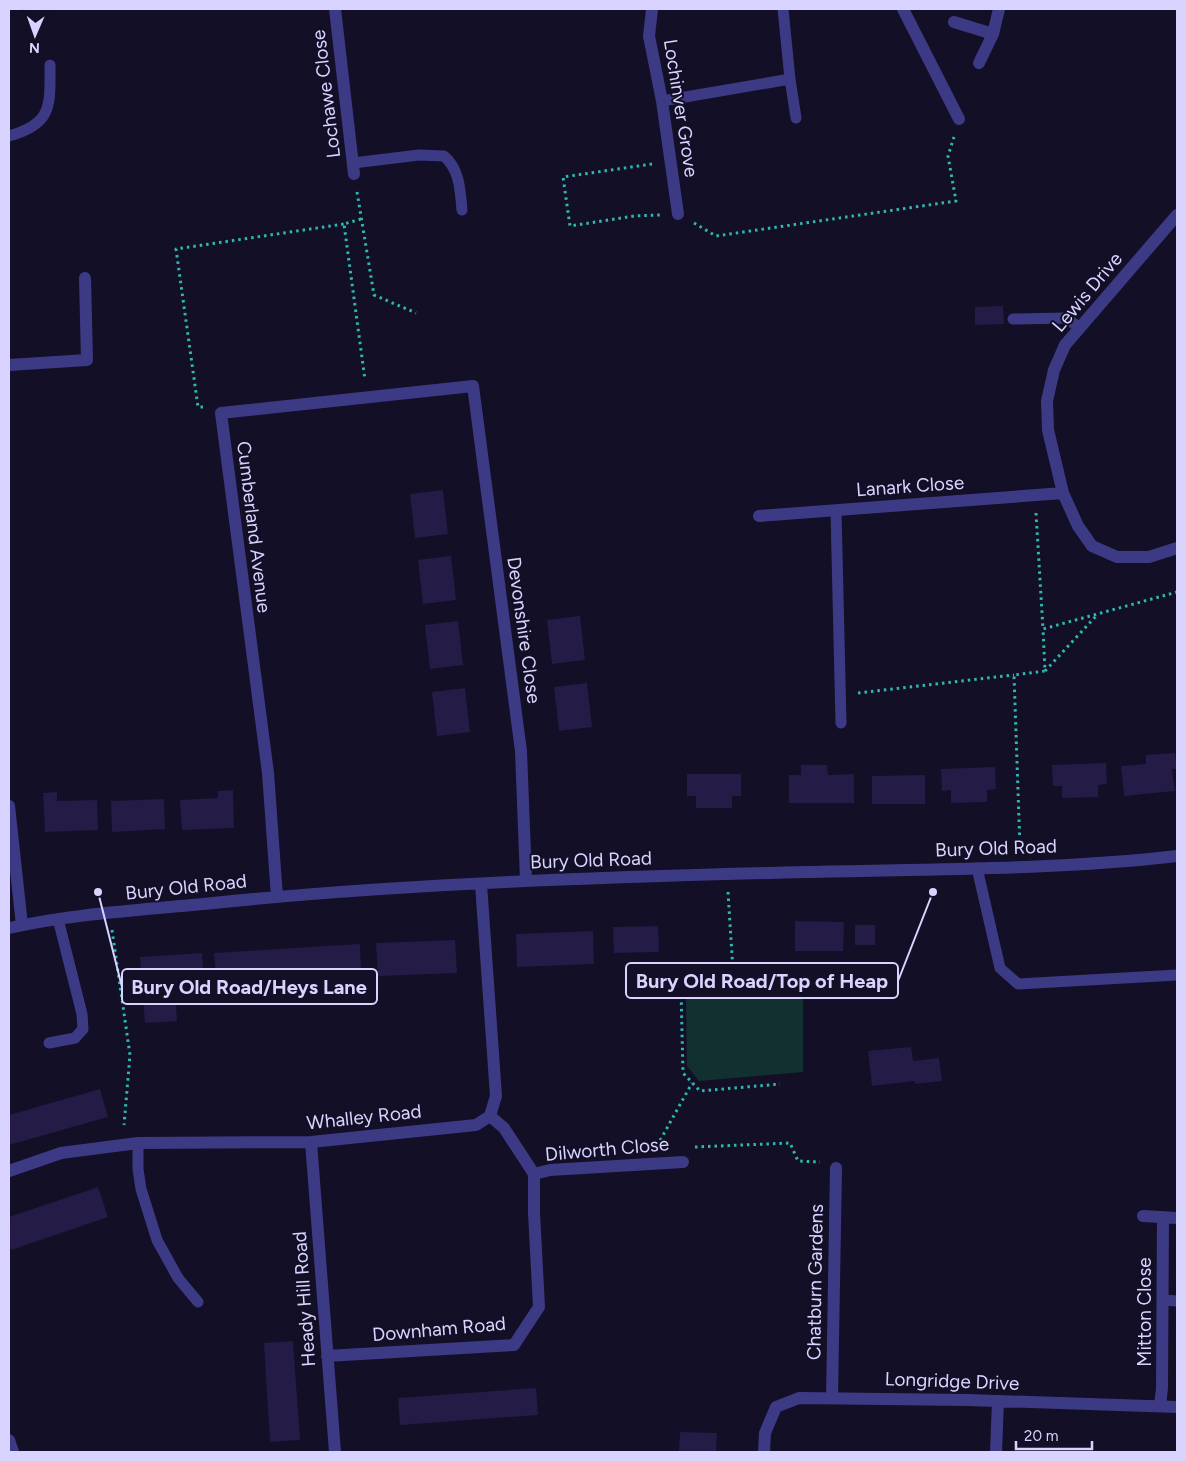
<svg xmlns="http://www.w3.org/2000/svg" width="1186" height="1461" font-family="Figtree,sans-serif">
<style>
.green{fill:#12302f}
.building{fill:#241b47}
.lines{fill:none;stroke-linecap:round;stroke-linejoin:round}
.path{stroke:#2fb8b0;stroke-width:3;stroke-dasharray:2.5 4;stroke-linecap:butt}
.lane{stroke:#3d3a85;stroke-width:11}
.street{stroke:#3d3a85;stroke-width:12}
.labels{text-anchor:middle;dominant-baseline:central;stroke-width:4;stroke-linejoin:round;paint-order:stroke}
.street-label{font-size:19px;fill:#d9d4ff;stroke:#130f26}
.leader{fill:none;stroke:#d9d4ff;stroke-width:2}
.callout-dot{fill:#d9d4ff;stroke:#130f26;stroke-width:2}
.callout{fill:#130f26;stroke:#d9d4ff;stroke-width:2}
.callout-label{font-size:20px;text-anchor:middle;font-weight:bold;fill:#d9d4ff}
</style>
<rect width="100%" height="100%" fill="#130f26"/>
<path class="green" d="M803,989v83l-104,9 -12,-15 -1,-68z"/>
<path class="building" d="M1003,306l1,18 -29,1v-18z
M443,490l5,44 -33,4 -5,-44z
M451,556l5,44 -33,4 -5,-44z
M580,616l5,44 -33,4 -5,-44z
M458,621l5,44 -33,4 -5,-44z
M587,683l5,44 -33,4 -5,-44z
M465,688l5,44 -33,4 -5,-44z
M1175,753l2,16h-5l3,22 -51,5 -3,-30 25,-2v-9z
M1106,763l1,21 -9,1v12l-36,1v-12h-9l-1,-21z
M801,765h26l1,10 26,-1v29h-65v-28h12z
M995,767l1,22 -9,1v12l-36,1v-13l-9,1 -1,-22z
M687,774h54v22h-9v12h-36v-12h-9z
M925,775v29h-53v-28z
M233,790l1,38 -52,2 -2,-30 38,-2v-7z
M57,792v9l40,-1 1,30 -53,2 -2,-39z
M164,799l1,30 -53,3 -1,-31z
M795,921l49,1 -1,29h-48z
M855,925h20v20h-20z
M658,926l1,26 -45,1 -1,-26z
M593,931l1,33 -77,3 -1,-33z
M455,940l2,33 -79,3 -2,-33z
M360,944l1,24 -145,9 -2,-24z
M202,953l2,24 -30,2 3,42 -32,2 -5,-66z
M911,1047l2,14 26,-3 3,23 -27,3v-3l-43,5 -4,-35z
M100,1089l8,28 -99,28v-30z
M98,1187l10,30 -97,33 -2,-5v-28z
M293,1341l7,99 -30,2 -6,-99z
M536,1388l2,27 -138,10 -2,-27z
M680,1432l37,1 -1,19h-37z"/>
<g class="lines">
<path class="path" d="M652,164l-89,13 7,49 64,-10 26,-1
M357,192l17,103 42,18
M361,219l-17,5 21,156
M694,223l22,13 240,-35 -8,-45 6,-19
M203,407h-5l-22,-158 168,-25
M1036,513l7,116
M1045,671l52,-56
M858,693l156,-18
M1020,848l-6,-173 31,-4 -2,-42 134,-37
M728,892l6,94
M112,930l18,125 -6,70
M765,984l-84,5 2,84 17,18 80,-7
M657,1146l35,-63
M695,1147l95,-4 8,18 22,1"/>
<path class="lane" d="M790,79l6,39
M662,101l128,-22 -7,-70
M9,136c44,-12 41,-31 41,-71
M353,163l66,-8 25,1c16,14 16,34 18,54
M1013,319l53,-1 14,10
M836,511l5,212
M977,868l23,100 18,16 159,-9
M49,1043l26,-5 8,-9 -1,-15 -24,-95
M138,1143v26l3,20 16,51 21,38 20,24
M1163,1300l14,1"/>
<path class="street" d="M335,9l19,165
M652,9l-3,27 13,65 16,113
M903,9l56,110
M954,22l39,12
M979,63l14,-29 6,-25
M1177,215l-112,130 -11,25 -7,31 1,29 15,63 15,33 14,20 25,11h32l28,-9
M9,365l78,-5 -2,-82
M759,516l304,-23
M9,806l13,119
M277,897l-9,-124 -47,-360 252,-27 48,365 5,129
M9,928c67,-15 136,-18 204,-25 197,-20 396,-26 594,-31 122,-3 249,-2 370,-16
M311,1142l24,310
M9,1171l52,-18 77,-10 173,-1 165,-17 14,-9 6,-20 -15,-212
M534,1174l16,-4 133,-8
M1143,1216l34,2
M327,1356l187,-11 25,-38 -5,-94v-39l-30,-46 -14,-12
M832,1398l4,-230
M1160,1406l2,-18 1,-171
M9,1440l4,12
M764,1452l1,-19 11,-26 23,-9 169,2 209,7
M996,1452l2,-51"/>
</g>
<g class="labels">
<g class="street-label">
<text transform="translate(326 94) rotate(-97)">Lochawe Close</text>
<text transform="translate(681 108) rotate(81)">Lochinver Grove</text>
<text transform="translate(1087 292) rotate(-50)">Lewis Drive</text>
<text transform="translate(910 486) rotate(-4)">Lanark Close</text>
<text transform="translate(254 527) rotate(83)">Cumberland Avenue</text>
<text transform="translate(524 630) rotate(82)">Devonshire Close</text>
<text transform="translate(996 848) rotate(-2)">Bury Old Road</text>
<text transform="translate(591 860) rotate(-2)">Bury Old Road</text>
<text transform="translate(186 887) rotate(-6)">Bury Old Road</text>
<text transform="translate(364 1117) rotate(-6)">Whalley Road</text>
<text transform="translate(607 1149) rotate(-5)">Dilworth Close</text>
<text transform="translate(815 1282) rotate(-89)">Chatburn Gardens</text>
<text transform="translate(304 1299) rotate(-94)">Heady Hill Road</text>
<text transform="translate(1144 1312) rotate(-90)">Mitton Close</text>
<text transform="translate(439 1329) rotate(-5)">Downham Road</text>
<text transform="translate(952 1381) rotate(2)">Longridge Drive</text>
</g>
</g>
<path class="leader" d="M933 892L898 981M98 892L122 987"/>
<g class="callout-dot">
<circle cx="933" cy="892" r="5"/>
<circle cx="98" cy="892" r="5"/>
</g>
<g class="callout">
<rect x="626" y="963" width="272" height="35" rx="5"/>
<rect x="122" y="969" width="255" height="35" rx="5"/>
</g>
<g class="callout-label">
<text x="762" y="988">Bury Old Road/Top of Heap</text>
<text x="249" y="994">Bury Old Road/Heys Lane</text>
</g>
<rect width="1186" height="1461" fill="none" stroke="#d9d4ff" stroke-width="20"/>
<g transform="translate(35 35) rotate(182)" stroke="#130f26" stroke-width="4" paint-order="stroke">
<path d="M0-4L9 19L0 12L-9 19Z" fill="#d9d4ff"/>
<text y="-8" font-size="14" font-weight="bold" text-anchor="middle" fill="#d9d4ff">N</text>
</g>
<path d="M1016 1441v8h76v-8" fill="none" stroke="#d9d4ff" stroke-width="2.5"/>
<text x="1024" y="1441" font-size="15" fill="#d9d4ff" stroke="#130f26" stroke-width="4" paint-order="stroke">20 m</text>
</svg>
